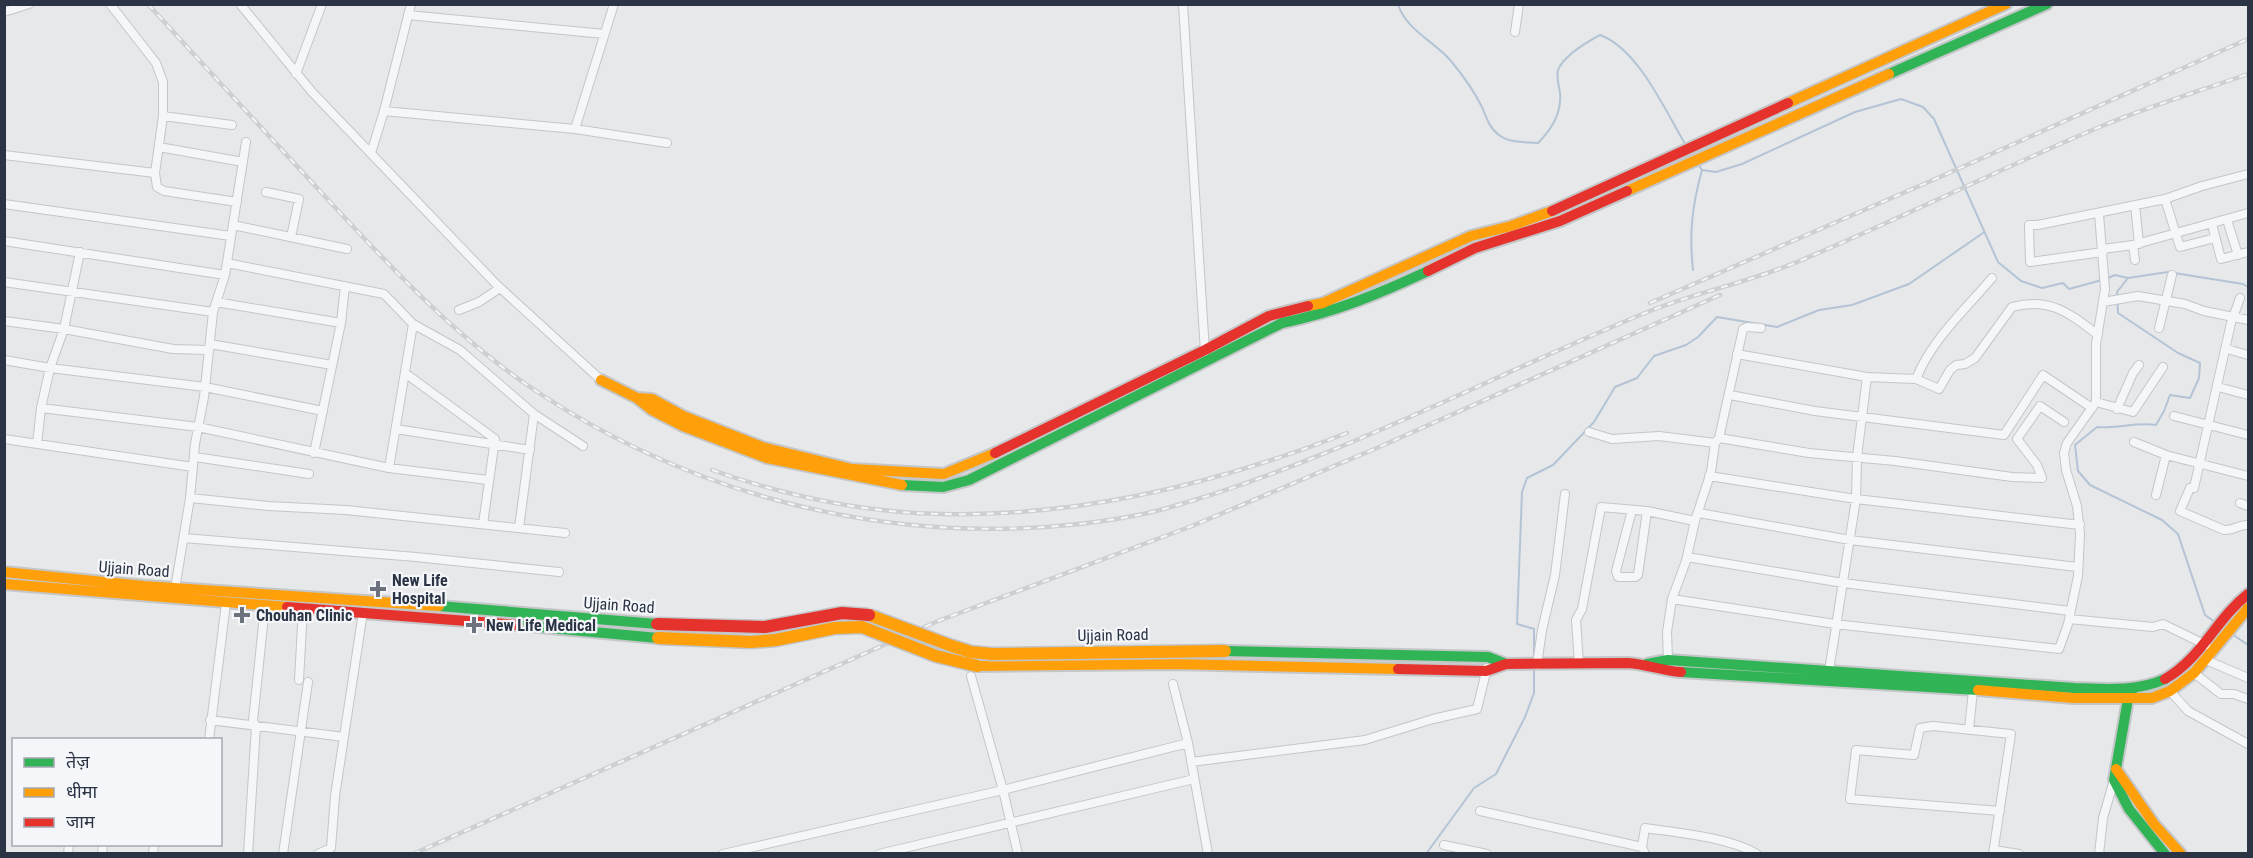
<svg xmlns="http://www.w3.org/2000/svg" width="2253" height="858" font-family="'Roboto Condensed','Noto Sans Devanagari',sans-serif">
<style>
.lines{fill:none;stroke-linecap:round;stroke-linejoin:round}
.stream{stroke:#b4c4d5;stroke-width:2}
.street-casing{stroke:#c4c6c8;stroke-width:10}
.fast-casing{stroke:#c4c6c8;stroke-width:14}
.slow-casing{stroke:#c4c6c8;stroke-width:14}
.jam-casing{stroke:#c4c6c8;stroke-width:14}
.street{stroke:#f5f6f7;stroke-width:8}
.fast{stroke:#30b455;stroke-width:10}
.slow{stroke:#ff9f0a;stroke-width:10}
.jam{stroke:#e5322d;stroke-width:10}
.rail-casing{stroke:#cecfd2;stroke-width:4.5}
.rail{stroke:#f4f6f9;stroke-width:2;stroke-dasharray:7;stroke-linecap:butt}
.slow-bridge-casing{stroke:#c2c5c8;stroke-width:15;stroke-linecap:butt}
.jam-bridge-casing{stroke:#c2c5c8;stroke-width:15;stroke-linecap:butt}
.slow-bridge{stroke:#ff9f0a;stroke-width:12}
.jam-bridge{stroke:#e5322d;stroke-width:12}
.poi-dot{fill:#6c737f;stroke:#f4f6f9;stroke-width:2}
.labels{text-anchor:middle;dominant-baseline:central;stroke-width:4.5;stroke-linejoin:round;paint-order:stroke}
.street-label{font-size:16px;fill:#2b3445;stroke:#f4f6f9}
.poi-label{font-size:16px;font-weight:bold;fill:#2b3445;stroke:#f4f6f9;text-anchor:start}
</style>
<rect width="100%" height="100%" fill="#e6e8ea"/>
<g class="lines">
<path class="stream" d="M1398,4c7,25 37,38 53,57 10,12 24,32 31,46 5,12 8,23 20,30 10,6 24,5 36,6 13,-13 24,-30 22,-50 -1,-7 -4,-16 -2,-23 6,-15 29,-28 42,-35 39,14 66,78 87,112
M1698,164l4,6 14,2 26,-8 113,-52 46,-13 22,8 11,12 64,143 23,19 21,7 21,-5 6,6 33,-9
M1693,270c-4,-36 -1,-64 9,-100
M2108,278l7,-3 13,3 40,-6 75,12 5,3
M2128,278l-11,14 1,21 60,40 22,10 -1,15 -9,20 -20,-3 -6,16 -8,14c-20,-3 -39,4 -59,2l-22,18 3,26 12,14 72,35 16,14 27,81 10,7
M2232,634l16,11
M1534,659v-30l-17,-5 5,-132 5,-14 26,-13 41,-43 21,-35 22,-9 17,-22 32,-11 12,-8 19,-20 60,10 42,-17 33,-5 57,-21 74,-51
M1426,854l48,-66 22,-14 29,-57 9,-24v-25"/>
<g class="street-casing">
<path id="street" d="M110,4l46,59 7,19v34l-8,57 2,14 7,4 73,11
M240,4l72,88 185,193 104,95
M1183,4l22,348
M4,12l25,-8
M408,15l196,19
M1515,32l4,-28
M296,74l26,-70
M384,111l191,18 92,14
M163,116l69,9
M575,129l39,-125
M159,147l84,15
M371,153l13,-42 27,-107
M4,155l151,18
M266,192l33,7 -8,38
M2165,199l15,48 35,-9
M4,204l227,32
M2135,205l4,39
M2227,220l11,35
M2212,224l9,35 27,-7
M233,225l114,24
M4,241l221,34
M2133,245l2,15
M2103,249l30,-4 115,-32
M2103,252l-73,10 -1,-37h9l127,-26 37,-13 46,-12
M227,263l157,31 29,30 47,26 74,64 49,32
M4,282l209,30
M2240,298l-9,25 -37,165h-4l-10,23 44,19c10,1 15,-6 24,-5
M216,302l125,21
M2103,302l35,-6 47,8 19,7 44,9
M459,310l20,-8 21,-14
M4,321l60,8 109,20 35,1
M2159,328l13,-53
M210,344l122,21
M2227,349l21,6
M1737,354l130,23 49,2 23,10 11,-19 6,-5 9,-1 10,-6 37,-51c38,-10 57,6 86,28
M4,360l46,8 155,19 118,24
M405,373l90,66 -12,85
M1916,379c16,-40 49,-69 76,-101
M2218,387l30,8
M1730,395l85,16 189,24 39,-60 49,33
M2096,402l37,10 30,-45
M41,408l157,19 191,41 99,12
M2117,409l16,-36 6,-8
M2174,416l74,19
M396,429l134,21
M1589,432l23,7 47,-3 56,7
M1719,438l90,15 86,8 117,16 30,1 -5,-13 -20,-26 23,-33 24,16
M4,439l189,28
M2134,442l32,13 82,21
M37,444l4,-36 9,-40 14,-39 16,-77
M314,453l27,-130 4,-37
M195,457l114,17
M389,468l24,-144
M1709,476l147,23 224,26
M2156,495l10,-40
M190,498l78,8 78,4 219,23
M2240,503l8,3
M1632,510l-16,61 2,6h17l3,-2 9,-64
M1699,513l151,27 227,27
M519,528l15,-114
M184,538l232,19 143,15
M1687,557l156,26 227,28
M175,589l15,-91 5,-54 9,-47 9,-85 12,-37 21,-133
M1672,599l163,25 224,25 9,-25 10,-48 2,-42 -3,-28 -11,-36 -2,-17 3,-10 29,-41v-58l9,-55 -6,-75
M2069,619l84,8 10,-3 43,21
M1668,660l-1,-28 5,-33 14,-38 9,-40 16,-49 4,-29 4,-5 24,-109 4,-2 14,1
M2206,660l42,18
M1579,664l-3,-44 6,-11 19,-102 46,4 48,10
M1537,665l5,-35 13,-55 10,-81
M1829,671l27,-172 1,-42 10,-80
M2194,673l27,21h13l14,5
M971,676l32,114 15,64
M299,680l4,-72
M1173,684l15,59 20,111
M2170,691l18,20 60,33
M210,720l134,17
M1969,730l4,-40
M209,740l17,-137
M1191,762l174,-22 68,-21 44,-10 10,-41
M1480,811l162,36
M1444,845l43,9
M1994,850l25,4
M68,854l1,-10
M102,854l1,-10
M153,854l1,-10
M248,854l8,-128 -3,-5 12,-115
M283,854l25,-172
M318,854l13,-6 4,-52 28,-184
M723,854l280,-64 185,-47
M879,854l315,-75
M1645,854l-3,-7 3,-19c34,5 83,9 112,26
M1993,854l18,-120 -78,-8 -13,2 -6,27 -58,-5 -6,49 150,12
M2099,854l4,-36 11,-38"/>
</g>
<g class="fast-casing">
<path id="fast" d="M1889,74l158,-70
M902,485l41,2 26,-7 313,-157c53,-11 97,-29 146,-52
M439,606l218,18
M518,625l140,13
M1225,651l263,6 18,7
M1647,664l21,-4 406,28c30,1 63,4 91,-9
M1681,672l297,18
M2132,692l-4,7 -14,81 15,29 36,45"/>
</g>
<g class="slow-casing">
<path id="slow" d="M1788,103l218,-99
M1627,191l262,-117
M1308,306l15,-3 148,-67 40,-10 41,-15
M601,380l36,18 15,12 31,16 84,32 135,27
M638,398l14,1 31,17 79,31 90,22 92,5 51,-21
M4,572l140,14 295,20
M4,584l283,23
M977,666l197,-2 224,5
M1978,690l95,8h79l18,-7 24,-18 54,-65
M2116,769l38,55 27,30"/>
</g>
<g class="jam-casing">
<path id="jam" d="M1552,211l236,-108
M1428,271l47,-23 85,-27 67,-30
M995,453l210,-103 64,-34 39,-10
M287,607l231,18
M1398,669l88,2 20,-7 122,-1c18,1 35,8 53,9
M2165,679c37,-21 51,-60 83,-85"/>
</g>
<use href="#street" class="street"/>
<use href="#fast" class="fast"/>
<use href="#slow" class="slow"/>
<use href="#jam" class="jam"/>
<g class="rail-casing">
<path id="rail" d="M148,4c56,62 113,123 170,185 68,73 134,146 218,202 150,100 330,148 510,136 39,-3 80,-8 118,-18 169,-47 324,-132 486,-198 48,-19 99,-29 147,-49 103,-43 202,-93 305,-136 48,-20 98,-35 146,-52
M1650,303l290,-126 308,-138
M712,470c74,26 152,43 231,44 138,3 276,-31 404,-81
M413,854l525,-233 254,-95 185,-78 343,-153"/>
</g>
<use href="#rail" class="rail"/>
<g class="slow-bridge-casing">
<path id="slow-bridge" d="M869,615l83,31 19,6 21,2 233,-3
M658,638l93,4 25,-2 59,-12 27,-1 74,29 41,10"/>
</g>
<g class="jam-bridge-casing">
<path id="jam-bridge" d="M657,624l108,3 77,-14 27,2"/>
</g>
<use href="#slow-bridge" class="slow-bridge"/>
<use href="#jam-bridge" class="jam-bridge"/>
</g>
<g class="poi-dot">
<path d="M375 580h6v6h6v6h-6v6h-6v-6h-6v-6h6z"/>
<path d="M239 606h6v6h6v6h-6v6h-6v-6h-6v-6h6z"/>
<path d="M471 616h6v6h6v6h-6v6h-6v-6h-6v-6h6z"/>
</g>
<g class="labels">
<g class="street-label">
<text transform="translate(134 569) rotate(4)">Ujjain Road</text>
<text transform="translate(619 605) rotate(4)">Ujjain Road</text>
<text transform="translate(1113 635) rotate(-1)">Ujjain Road</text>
</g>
<g class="poi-label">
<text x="392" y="580">New Life<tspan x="392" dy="18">Hospital</tspan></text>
<text x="256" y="615">Chouhan Clinic</text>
<text x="486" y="625">New Life Medical</text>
</g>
</g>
<rect width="2253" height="858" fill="none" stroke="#2b3445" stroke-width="12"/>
<rect x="12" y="738" width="210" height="108" fill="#f4f6f9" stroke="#a4a8b1" stroke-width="1.5"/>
<rect x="24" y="758" width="30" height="9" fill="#30b455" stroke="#a4a8b1" stroke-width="1.5"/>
<text x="66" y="768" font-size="18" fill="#2b3445">तेज़</text>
<rect x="24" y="788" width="30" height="9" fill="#ff9f0a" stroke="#a4a8b1" stroke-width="1.5"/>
<text x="66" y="798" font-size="18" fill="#2b3445">धीमा</text>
<rect x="24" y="818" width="30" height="9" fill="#e5322d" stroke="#a4a8b1" stroke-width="1.5"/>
<text x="66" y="828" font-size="18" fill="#2b3445">जाम</text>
</svg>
